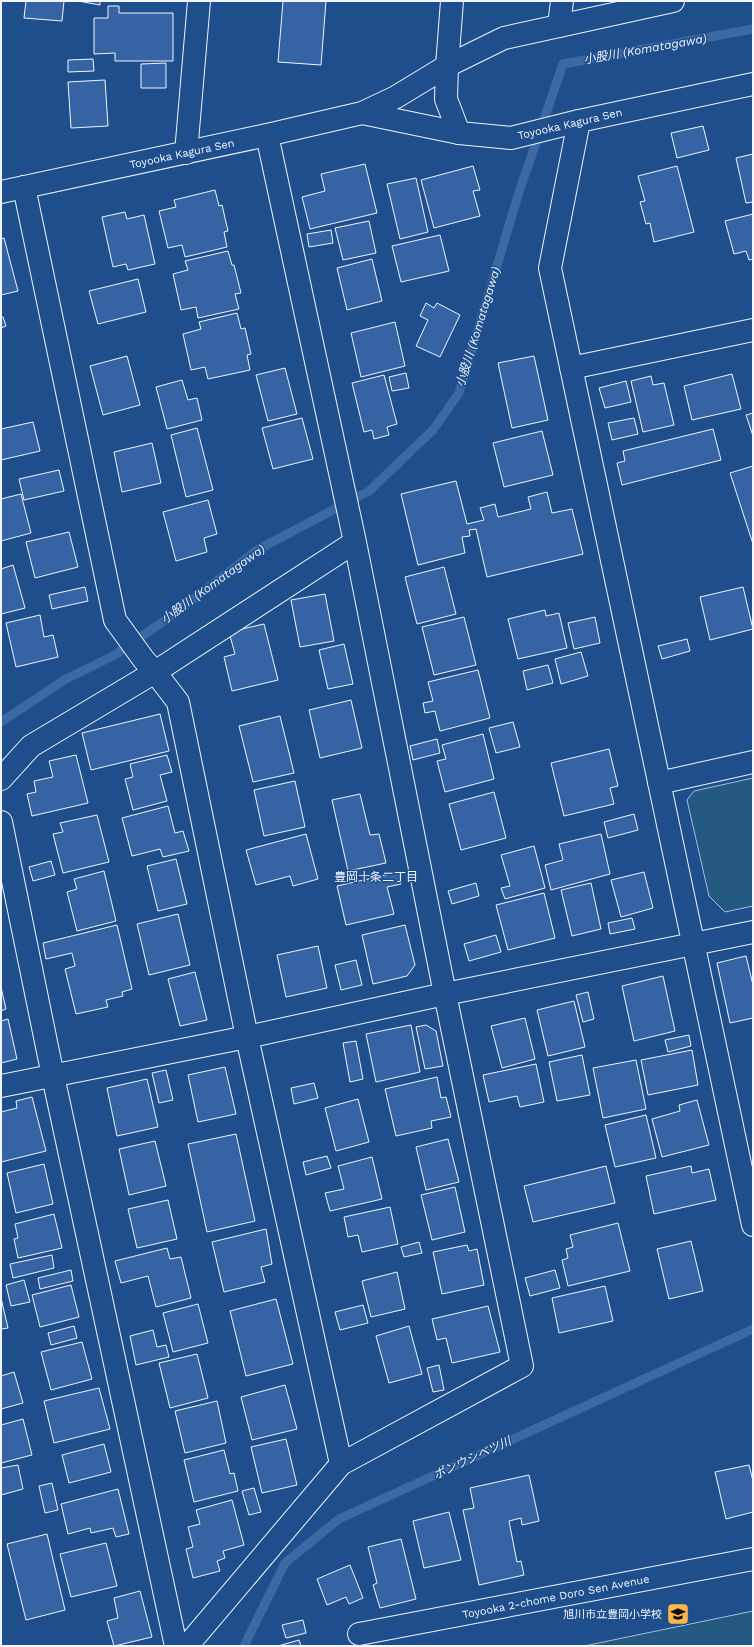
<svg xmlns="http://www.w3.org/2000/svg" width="754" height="1647" font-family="'Work Sans','Noto Sans JP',sans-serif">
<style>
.green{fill:#245a82;stroke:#a8bbd7}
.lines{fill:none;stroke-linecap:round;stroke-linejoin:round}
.stream{stroke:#3b69a3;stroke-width:9}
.building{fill:#3563a3;stroke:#f2f6ff}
.street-casing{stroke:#f2f6ff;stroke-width:24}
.secondary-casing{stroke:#f2f6ff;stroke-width:24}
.street{stroke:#1f4e8c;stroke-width:22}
.secondary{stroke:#1f4e8c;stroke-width:22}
.labels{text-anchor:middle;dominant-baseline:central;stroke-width:3;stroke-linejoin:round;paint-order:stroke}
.street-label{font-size:11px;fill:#f2f6ff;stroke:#1f4e8c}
.poi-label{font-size:11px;fill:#f2f6ff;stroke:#1f4e8c;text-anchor:end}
.water-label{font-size:12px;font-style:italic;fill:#f2f6ff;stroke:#1f4e8c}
.neighbourhood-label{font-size:12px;fill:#f2f6ff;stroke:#1f4e8c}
</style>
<rect width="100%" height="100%" fill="#1f4e8c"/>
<path class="green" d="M753,778v128l-28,6 -16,-16 -22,-96 7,-9z
M753,1611v35h-169z"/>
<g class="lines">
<path class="stream" d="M1,722l65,-43 49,-24 63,-44 79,-61 112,-59 64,-61 26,-37 60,-201 44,-128 190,-35
M244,1646l41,-83 54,-44 414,-190"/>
</g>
<path class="building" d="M26,1h38l-2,20 -38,-3z
M78,1h22v4z
M283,1h43l-5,64 -43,-3z
M108,6h11v7h54v48h-58v-8l-21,1v-36h14z
M93,59l1,12 -26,1v-12z
M166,63v25h-25v-24z
M105,80l3,46 -37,2 -3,-46z
M703,126l6,24 -32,8 -6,-25z
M753,154v48l-7,1 -10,-45z
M365,164l12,49 -67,16 -8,-32 23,-6 -4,-17z
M473,166l7,24 -7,1 7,25 -46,12 -13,-48z
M677,166l17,66 -40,10 -4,-19 -4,1 -6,-22 5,-1 -7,-25z
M416,178l12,54 -28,7 -13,-55z
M215,190l4,16 3,-1 6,26 -4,1 3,15 -42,10 -3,-12 -14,3 -9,-37 17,-4 -2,-7z
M125,212l2,7 17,-4 11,49 -27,6 -2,-6 -13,3 -11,-50z
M753,214v45l-4,1 -3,-9 -12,3 -9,-33z
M369,221l7,32 -33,7 -8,-32z
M331,230l2,13 -24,4 -2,-13z
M440,235l9,36 -48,11 -9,-36z
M4,238l14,53 -17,4v-56z
M228,251l4,14h2l7,28 -6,1 4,15 -41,9 -2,-11 -15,3 -8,-36 15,-4 -3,-9z
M372,259l10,42 -35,9 -10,-42z
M138,279l8,33 -48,12 -9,-33z
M426,303l8,5 3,-5 23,12 -20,42 -24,-11 12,-26 -8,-4z
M237,313l4,16 4,-1 6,26 -4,1 3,15 -42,9 -3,-12 -14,3 -8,-36 18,-5 -2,-7z
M1,317h2l3,9 -5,2z
M395,322l10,44 -44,11 -10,-44z
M127,356l13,49 -37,10 -13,-49z
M534,356l14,64 -36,8 -14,-65z
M285,368l12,46 -29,7 -12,-46z
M406,373l3,15 -17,3 -3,-14z
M732,374l9,35 -49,11 -8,-34z
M384,375l13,49 -10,3 2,8 -15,4 -2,-9 -8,2 -12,-49z
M651,376l2,9 11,-2 10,42 -31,7 -12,-51z
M182,380l6,20 9,-2 5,22 -35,9 -11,-42z
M626,381l5,21 -26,6 -6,-20z
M753,413v23l-7,-21z
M302,418l11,41 -40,10 -11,-41z
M634,418l4,16 -26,6 -4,-17z
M33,422l7,29 -39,9v-31z
M197,428l16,62 -27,7 -15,-62z
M713,429l8,31 -99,25 -5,-22 8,-2 -2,-10z
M542,431l11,44 -49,12 -11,-44z
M152,443l9,40 -39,9 -8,-40z
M753,466v78l-23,-71z
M59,470l5,21 -40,9 -5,-21z
M456,481l11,43 17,-4 -4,-12 15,-4 3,13 33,-8 -3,-12 19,-5 5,21 20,-4 11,45 -96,23 -11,-48 -7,1 1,6 -8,1 3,16 -47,12 -17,-71z
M21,494l10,39 -30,8v-42z
M208,500l9,34 -13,4 3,14 -31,9 -13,-49z
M69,532l9,35 -43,11 -9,-36z
M13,565l12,43 -24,6v-45z
M444,567l12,47 -39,10 -12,-47z
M85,587l3,14 -36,8 -3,-14z
M743,587l10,42 -43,11 -10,-43z
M325,594l9,47 -34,6 -9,-47z
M545,610l1,6 13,-3 8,35 -49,11 -10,-40z
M40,615l4,22 9,-2 5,22 -42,10 -10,-44z
M464,617l12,48 -42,10 -12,-48z
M595,617l5,26 -26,6 -6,-26z
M264,624l14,56 -46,11 -8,-34 11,-3 -6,-22z
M687,639l3,12 -28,8 -4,-13z
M344,644l9,40 -25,5 -9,-39z
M581,652l7,24 -27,8 -6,-25z
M548,665l5,18 -26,7 -4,-19z
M478,670l12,48 -50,13 -5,-20 -10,2 -2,-10 10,-2 -5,-19z
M351,700l11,48 -42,10 -11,-48z
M160,714l9,37 -78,19 -9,-37z
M280,716l14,57 -41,9 -14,-56z
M513,722l7,25 -24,6 -7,-25z
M483,734l11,45 -49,13 -8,-31 9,-2 -4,-14z
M437,739l3,14 -27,7 -3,-14z
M609,749l9,37 -8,2 4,16 -50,12 -13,-53z
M76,755l12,48 -56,13 -5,-22 9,-2 -2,-11 19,-4 -4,-16z
M167,755l5,17 -12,3 7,26 -34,9 -8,-31 8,-2 -3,-13z
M295,781l10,46 -41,9 -10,-46z
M494,792l12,46 -45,12 -12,-46z
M360,794l10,41 9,-1 7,29 -38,8 -16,-71z
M168,806l7,27 8,-2 6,20 -26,6 -3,-8 -28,7 -10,-38z
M634,814l4,16 -30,8 -4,-16z
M97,815l12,47 -46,11 -10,-39 10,-2 -3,-9z
M306,834l12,45 -25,7 -3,-10 -34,9 -10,-35z
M601,834l9,40 -59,16 -6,-25 18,-5 -4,-16z
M534,846l11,42 -40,11 -4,-11 9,-2 -9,-31z
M176,859l11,45 -29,7 -11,-45z
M51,861l4,14 -22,6 -4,-14z
M104,871l12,50 -39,10 -10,-39 10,-3 -3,-10z
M399,872l2,12 -14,3 7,27 -48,11 -9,-39z
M644,872l9,36 -32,9 -10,-37z
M476,883l3,13 -27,8 -4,-13z
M591,883l10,46 -29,7 -11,-46z
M544,893l11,45 -47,12 -12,-45z
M178,914l12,51 -41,10 -12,-51z
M632,918l3,11 -25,5 -2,-11z
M117,925l15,64 -10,3 1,4 -17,4 2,7 -32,7 -11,-45 10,-3 -3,-13 -26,6 -3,-16z
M405,925l10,40 -8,11 -34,8 -11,-49z
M496,935l5,17 -32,9 -5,-17z
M318,946l9,42 -41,9 -9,-42z
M746,956l7,29v33l-23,5 -13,-60z
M356,960l6,25 -21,5 -6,-25z
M195,972l12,48 -27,6 -12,-47z
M663,976l12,55 -41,10 -12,-55z
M1,987l5,22 -5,2z
M588,992l6,27 -11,3 -7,-27z
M574,1001l11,46 -37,9 -11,-46z
M525,1018l10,41 -33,9 -11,-42z
M8,1019l9,40 -16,4v-42z
M411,1025l9,47 -44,10 -10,-48z
M426,1025l10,6 7,35 -18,3 -9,-42z
M689,1035l2,11 -23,6 -3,-12z
M356,1041l7,38 -13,3 -7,-39z
M692,1050l6,35 -50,10 -7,-35z
M582,1055l8,40 -33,6 -8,-39z
M636,1060l10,49 -43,9 -10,-50z
M536,1064l8,38 -24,5 -3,-11 -28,6 -6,-27z
M225,1067l11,47 -38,8 -10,-47z
M166,1070l7,30 -14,3 -7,-30z
M437,1077l4,21 5,-1 5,20 -20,4 1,7 -36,8 -11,-47z
M147,1079l11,48 -41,9 -10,-48z
M314,1083l4,15 -24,6 -3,-16z
M32,1097l14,54 -45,11v-50l16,-4 -1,-7z
M358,1099l11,43 -33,9 -11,-43z
M697,1100l12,45 -47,12 -10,-38 28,-8 -1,-6z
M646,1115l10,43 -41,9 -10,-42z
M236,1134l19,87 -48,11 -19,-88z
M448,1139l11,43 -33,8 -10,-43z
M155,1141l11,45 -37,9 -10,-46z
M327,1156l4,12 -25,7 -3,-13z
M372,1157l10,42 -52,12 -5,-18 19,-4 -6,-23z
M44,1164l9,40 -37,9 -9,-40z
M606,1166l9,37 -82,19 -9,-36z
M691,1166l1,7 17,-4 7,31 -62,14 -8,-38z
M455,1187l10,45 -33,8 -11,-45z
M168,1200l9,39 -40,9 -9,-39z
M390,1207l8,37 -36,8 -4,-17 -10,2 -4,-20z
M54,1214l8,34 -44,10 -4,-19 4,-1 -3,-14z
M618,1223l12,48 -62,15 -6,-26 6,-2 -2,-9 7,-2 -3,-12z
M266,1229l6,35 -11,3 4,15 -41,10 -12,-50z
M691,1241l12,50 -34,8 -12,-50z
M419,1242l3,11 -18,4 -3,-10z
M467,1245l2,6 8,-2 7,36 -42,9 -9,-42z
M167,1248l3,11 11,-2 10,41 -35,9 -8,-31 -27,7 -6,-22z
M52,1255l2,13 -41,10 -3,-14z
M71,1270l2,11 -33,8 -2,-11z
M555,1270l5,18 -30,8 -5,-18z
M397,1272l8,37 -34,8 -9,-36z
M24,1280l6,22 -19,4 -5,-21z
M71,1285l8,32 -39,10 -8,-32z
M605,1286l8,35 -54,12 -7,-35z
M1,1298l7,30 -7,1z
M276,1299l17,65 -47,12 -16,-65z
M198,1304l10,39 -35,9 -10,-39z
M363,1305l5,18 -28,7 -5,-18z
M488,1306l12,46 -48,11 -6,-25 -9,2 -5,-21z
M74,1326l3,12 -26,7 -3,-12z
M409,1326l13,48 -33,9 -13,-47z
M153,1330l4,17 9,-2 3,12 -33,8 -6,-29z
M82,1342l10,37 -41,11 -10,-38z
M197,1354l11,44 -38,10 -11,-45z
M439,1365l5,25 -11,2 -6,-24z
M14,1372l9,31 -22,6v-33z
M285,1385l12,44 -45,11 -11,-43z
M99,1388l11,41 -56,14 -10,-42z
M217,1401l9,42 -41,10 -10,-42z
M23,1419l9,36 -31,8v-38z
M286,1439l11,46 -35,8 -11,-46z
M104,1444l7,28 -42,11 -7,-28z
M224,1450l6,24 4,-1 4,18 -44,11 -10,-42z
M18,1465l5,24 -22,6v-27z
M749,1465l4,16v31l-27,7 -11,-47z
M529,1475l10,46 -17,4 -1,-7 -12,3 8,41 4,-1 3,14 -45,10 -16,-75 11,-2 -4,-20z
M52,1483l6,27 -13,3 -6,-27z
M254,1488l7,24 -12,3 -7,-24z
M118,1489l11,45 -13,3 -3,-9 -22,5 -1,-5 -22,6 -7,-30z
M232,1500l12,45 -21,6 2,7 -8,3 3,10 -27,7 -7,-29 7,-2 -5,-20 12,-3 -4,-14z
M449,1512l12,48 -37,8 -11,-47z
M47,1534l18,76 -39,10 -19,-76z
M401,1539l15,60 -36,9 -7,-23 4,-2 -9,-36z
M106,1543l11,43 -46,11 -11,-43z
M350,1565l13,33 -14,6 -3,-7 -19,8 -10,-26z
M140,1591l12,46 -38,9 -7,-25 11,-3 -4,-20z
M303,1620l3,13 -20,5 -4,-13z
M299,1640l2,6h-23z"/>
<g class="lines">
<g class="street-casing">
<path id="street" d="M452,1l-5,65 -1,33 13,34
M559,26l3,-25
M579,121l-29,147 203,957
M186,153l13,-152
M24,187l91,433 29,40 11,12 23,30 69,335 94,427
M571,368l182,-38
M1,779l30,-33 124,-74 200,-130
M659,783l94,-21
M1,822l52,254 123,570
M1,1086l246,-49 198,-43 308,-62
M359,1634l394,-75
M187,1646l154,-182 181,-98 -77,-372 -90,-452 -88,-407"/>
</g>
<g class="secondary-casing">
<path id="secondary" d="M362,113l97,20 52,5 68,-17 174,-37
M1,192l266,-57 95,-22 34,-16 51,-31 57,-28 169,-37"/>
</g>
<use href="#street" class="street"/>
<use href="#secondary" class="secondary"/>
</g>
<defs>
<g id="school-square" transform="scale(1.15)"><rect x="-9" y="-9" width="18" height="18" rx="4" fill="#ffb74d" stroke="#1f4e8c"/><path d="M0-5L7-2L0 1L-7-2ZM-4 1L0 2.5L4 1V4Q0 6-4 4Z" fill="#111"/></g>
</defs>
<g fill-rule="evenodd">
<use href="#school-square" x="678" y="1614"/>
</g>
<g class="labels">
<g class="street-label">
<text transform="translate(570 124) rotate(-13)">Toyooka Kagura Sen</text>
<text transform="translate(182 154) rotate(-12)">Toyooka Kagura Sen</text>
<text transform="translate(556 1597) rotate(-11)">Toyooka 2-chome Doro Sen Avenue</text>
</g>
<g class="poi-label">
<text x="662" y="1614">旭川市立豊岡小学校</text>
</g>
<g class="water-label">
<text transform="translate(645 49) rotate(-10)">小股川 (Komatagawa)</text>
<text transform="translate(478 327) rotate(-73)">小股川 (Komatagawa)</text>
<text transform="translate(213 584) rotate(-36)">小股川 (Komatagawa)</text>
<text transform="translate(472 1458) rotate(-25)">ポンウシベツ川</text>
</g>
<g class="neighbourhood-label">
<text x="376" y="877">豊岡十条二丁目</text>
</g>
</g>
<rect width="754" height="1647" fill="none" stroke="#f2f6ff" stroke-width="4"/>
</svg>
